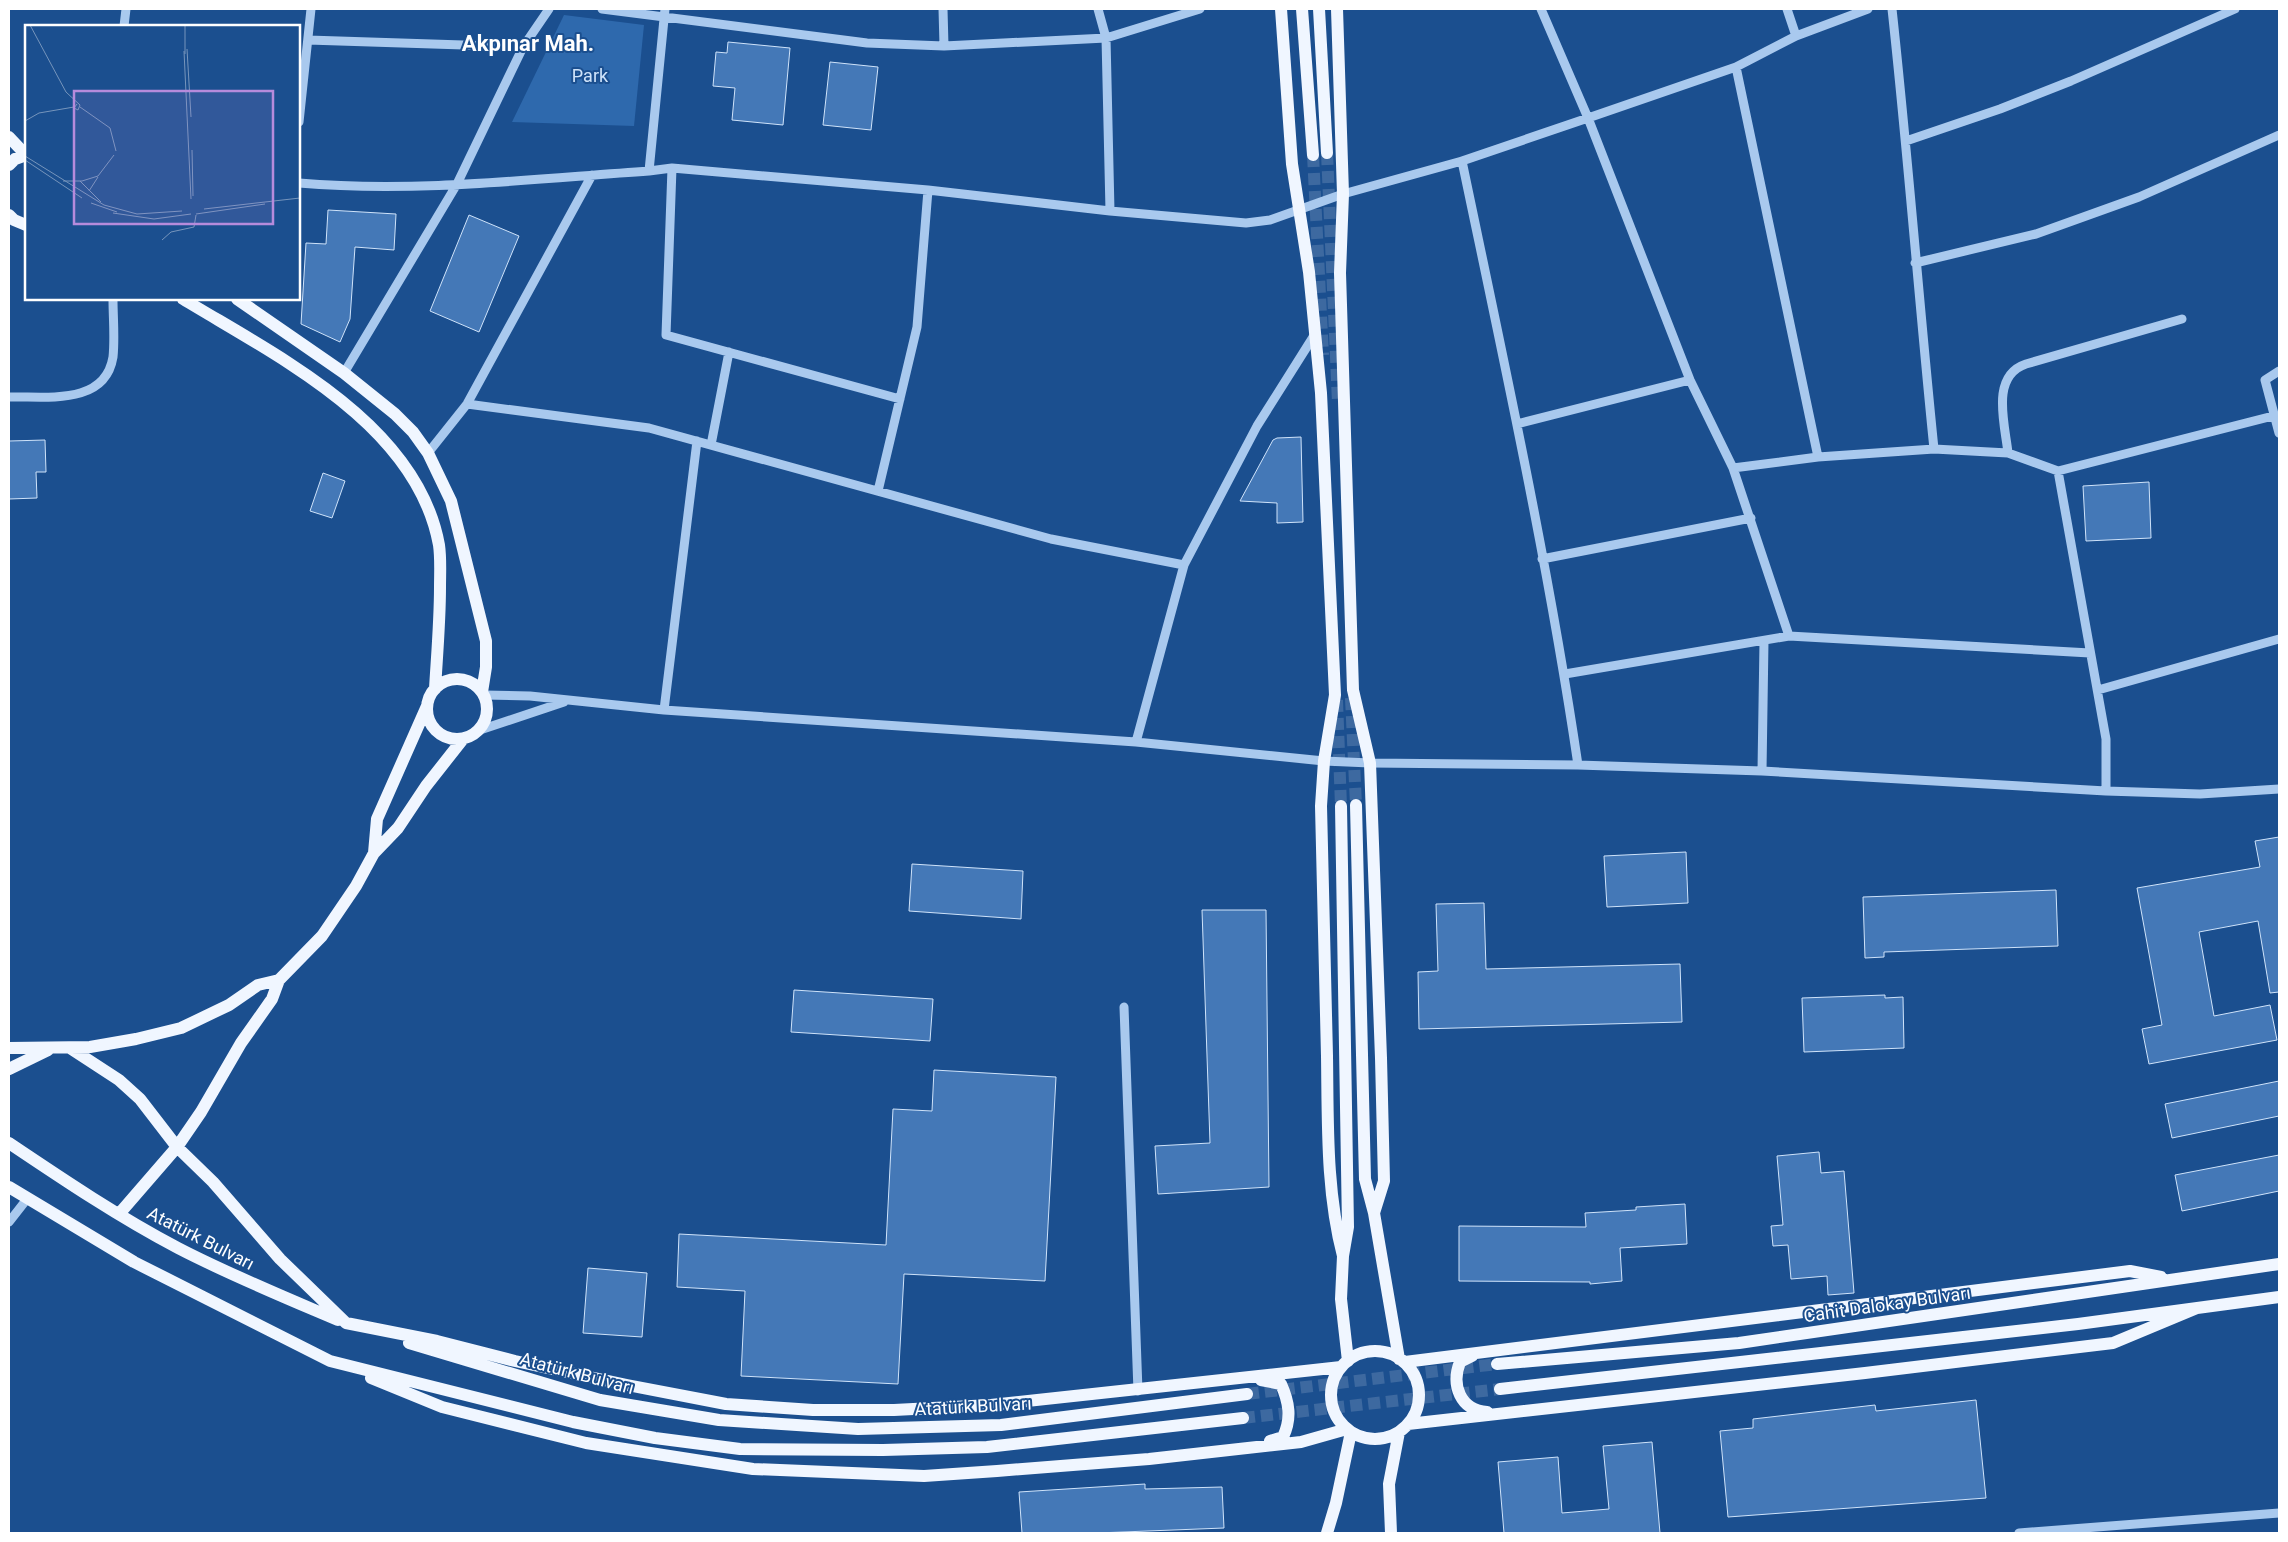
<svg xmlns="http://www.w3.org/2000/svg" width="2288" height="1542" font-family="Roboto,sans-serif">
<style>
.green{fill:#2e69ad}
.building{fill:#4478b7;stroke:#cfe3fa}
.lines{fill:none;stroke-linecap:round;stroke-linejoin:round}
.major-tunnel{stroke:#3d69a0;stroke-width:12;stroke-dasharray:12 6;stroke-linecap:butt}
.minor{stroke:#a9c9ee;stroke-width:9}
.major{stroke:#f0f6ff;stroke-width:12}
.labels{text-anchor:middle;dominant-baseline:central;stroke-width:4;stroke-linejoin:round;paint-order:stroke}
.park-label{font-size:18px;fill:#cfe3fa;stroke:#1b4f8f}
.street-label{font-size:18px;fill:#fff;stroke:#1b4f8f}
.district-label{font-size:22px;font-weight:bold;fill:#fff;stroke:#1b4f8f}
.inset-road{fill:none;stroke:#7695bc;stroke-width:1}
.view{fill:#b68bdc;fill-opacity:0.15;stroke:#b68bdc;stroke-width:2.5}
.inset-edge{fill:none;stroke:#fff;stroke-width:2.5}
</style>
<rect width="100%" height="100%" fill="#1b4f8f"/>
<path class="green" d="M564,15l80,10 -10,101 -122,-4z"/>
<path class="building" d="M728,42l62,6 -7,77 -51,-5 3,-32 -22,-2 3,-34 11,1z
M830,62l48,5 -7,63 -48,-5z
M328,210l68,4 -2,36 -39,-3 -5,72 -10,23 -39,-18 5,-81 20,1z
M469,215l50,21 -40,96 -49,-21z
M1301,437l2,85 -26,1v-20l-37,-2 33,-61 4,-2z
M45,440l1,32h-10l1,26 -28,1v-58z
M323,473l22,8 -13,37 -22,-7z
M2149,482l2,56 -65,3 -3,-55z
M2279,837v155l-9,1 -12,-72 -59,11 15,84 56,-11 7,35 -128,24 -7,-35 20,-4 -25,-137 123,-21 -5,-26z
M1686,852l2,51 -81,4 -3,-51z
M912,864l111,7 -2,48 -112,-8z
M2056,890l2,56 -174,6v5l-19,1 -2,-61z
M1484,903l2,66 194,-5 2,58 -263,7 -1,-57 20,-1 -2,-67z
M1202,910h64l3,277 -111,7 -3,-48 55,-3z
M794,990l139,9 -3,42 -139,-9z
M1885,995v3l18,-1 1,51 -100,4 -2,-54z
M934,1070l122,7 -11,204 -141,-7 -6,110 -157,-8 4,-85 -68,-4 2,-53 207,11 7,-136 39,2z
M2279,1081v35l-107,22 -7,-34z
M1819,1152l2,21 23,-2 10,122 -26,2 -1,-19 -36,3 -3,-34 -15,1 -2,-20 12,-1 -6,-69z
M2279,1155v36l-97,20 -7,-36z
M1685,1204l2,40 -67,4 2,33 -32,3v-2l-131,-1v-55l127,1 -1,-14 51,-3v-3z
M588,1268l59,5 -5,64 -59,-4z
M1976,1400l10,98 -258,19 -8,-86 33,-3v-9l122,-14 1,6z
M1652,1442l8,91h-156l-6,-71 60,-5 4,56 47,-4 -6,-63z
M1145,1484v5l77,-2 2,41 -127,5h-75l-3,-41z"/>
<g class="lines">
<path class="major-tunnel" d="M1327,153l11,250
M1313,155l10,200
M1351,698l5,107
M1337,700l4,106
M1247,1394l250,-30
M1243,1418l257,-29"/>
<path class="minor" d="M602,9l265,34 77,3 162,-8 94,-29
M943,9l1,37
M1098,9l8,29 4,173
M1541,9l47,109 102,262 43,88 56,168
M1787,9l9,27
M1892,9c16,146 27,293 42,440
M124,26l2,-17
M308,40l215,7
M1736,67l82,390
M299,122l12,-113
M1906,141l94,-32 71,-28 164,-72
M1462,161c42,201 86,401 116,604
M672,168l-6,167 234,64
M649,171l16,-162
M299,183c116,10 233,-4 350,-12l23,-3 256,22 182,21 136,12 24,-3 73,-26 119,-33 126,-43 148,-51 60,-31 72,-27
M1915,263l121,-29 103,-37 140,-62
M2279,371l-14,9 14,53
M344,373l113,-189 66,-137 26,-38
M9,397c37,-1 96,9 104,-40 2,-19 0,-39 0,-58
M467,404l182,24 402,111 133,26 73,-139 58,-92
M1517,424l173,-44
M711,445l18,-93
M428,453l39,-49 125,-229
M2008,453c-3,-29 -18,-77 18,-89l156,-45
M1733,468l85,-11 116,-8 74,4 50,18
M878,491l39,-164 11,-137
M1542,559l209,-41
M1565,674l224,-38 301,17
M2098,690l181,-51
M484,695l46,1 134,14 472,32 188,19 46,2 208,2 184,6 344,20 94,3 79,-5
M664,710l33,-269
M480,730l84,-28
M1136,742l48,-177
M1762,771l2,-130
M2106,791v-52l-48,-268 215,-55
M1124,1007l14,384
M9,1222l18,-23
M2019,1533l260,-20"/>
<path class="major" d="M1281,9l11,155 17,108 12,121 14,302 -11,66 -3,45c2,84 4,167 6,250 1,67 -1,135 16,200
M1302,9l11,146
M1319,9l8,144
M1337,9l6,185 -3,79 13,417 17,73 11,295 3,123 -10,32
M9,137l17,18
M9,165l6,-6 11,-4
M9,215l5,5 12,5
M183,299c95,58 234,125 256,246 2,14 1,28 1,42 0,34 -3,68 -5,102
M237,299l107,74 51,41 18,18 15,21 23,48 35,140v26l-4,25
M427 709a30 30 0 1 1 60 0a30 30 0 1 1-60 0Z
M1356,805l9,374 9,34 25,146
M1341,806l7,421 -5,29 -2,43 7,62
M374,853l3,-34 50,-113
M9,1048l81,-1 46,-8 45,-11 48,-23 29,-20 21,-5 43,-44 34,-50 18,-33 24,-25 28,-42 37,-47
M70,1048l49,32 21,19 37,48 36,35 67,77 66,64 91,18 78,20 112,24 99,19 87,6h81l97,-5 350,-38
M9,1069l39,-19
M9,1143c55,37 110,74 169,105 52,27 106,49 160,72
M9,1187l125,75 196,99 243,61 82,16 85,11 143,1 104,-3 256,-29
M119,1214l58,-67 24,-35 40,-69 31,-44 7,-19
M409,1343l191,57 119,20 139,9 143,-4 246,-31
M1331 1395a44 44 0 1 1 88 0a44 44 0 1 1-88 0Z
M1472,1356l-12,6c-9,23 0,48 27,50
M1405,1362l725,-91 31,6
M1497,1364l242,-21 540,-79
M371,1378l71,29 144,36 167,26 171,7 73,-5 152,-12 152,-17 46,-13
M1261,1380l20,4c8,18 11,34 2,53l-13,4
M1500,1389l578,-65 201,-27
M1408,1424l457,-51 248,-30 84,-35
M1327,1533l9,-30 15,-71
M1391,1533l-2,-49 10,-52"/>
</g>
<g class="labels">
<g class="park-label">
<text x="590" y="75">Park</text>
</g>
<g class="street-label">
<text transform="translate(201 1238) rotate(27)">Atatürk Bulvarı</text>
<text transform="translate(1887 1304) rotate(-8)">Cahit Dalokay Bulvarı</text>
<text transform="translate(577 1373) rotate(15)">Atatürk Bulvarı</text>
<text transform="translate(973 1406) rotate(-3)">Atatürk Bulvarı</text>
</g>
<g class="district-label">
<text x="528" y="43">Akpınar Mah.</text>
</g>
</g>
<g transform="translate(25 25)">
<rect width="275" height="275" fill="#1b4f8f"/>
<path class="inset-road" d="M5,0l36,67 14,13 -2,5 -4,-2 3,-4M162,24l4,68M159,26l7,148M160,29v-29M55,82l30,21 6,23M0,96l14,-8 35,-6M167,125l1,46M0,131l79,49 33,9 45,-3M0,135l57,38M38,156h19l16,-5 16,-21M55,156l21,21M64,166l9,-14M66,178l26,9M179,184l96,-11M88,188l41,6 37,-5M171,189l69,-10M137,215l9,-8 23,-5 2,-12"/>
<path class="view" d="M49,66h199v133h-199z"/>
<rect width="275" height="275" class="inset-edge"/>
</g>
<rect width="2288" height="1542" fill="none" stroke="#ffffff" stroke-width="20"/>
</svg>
